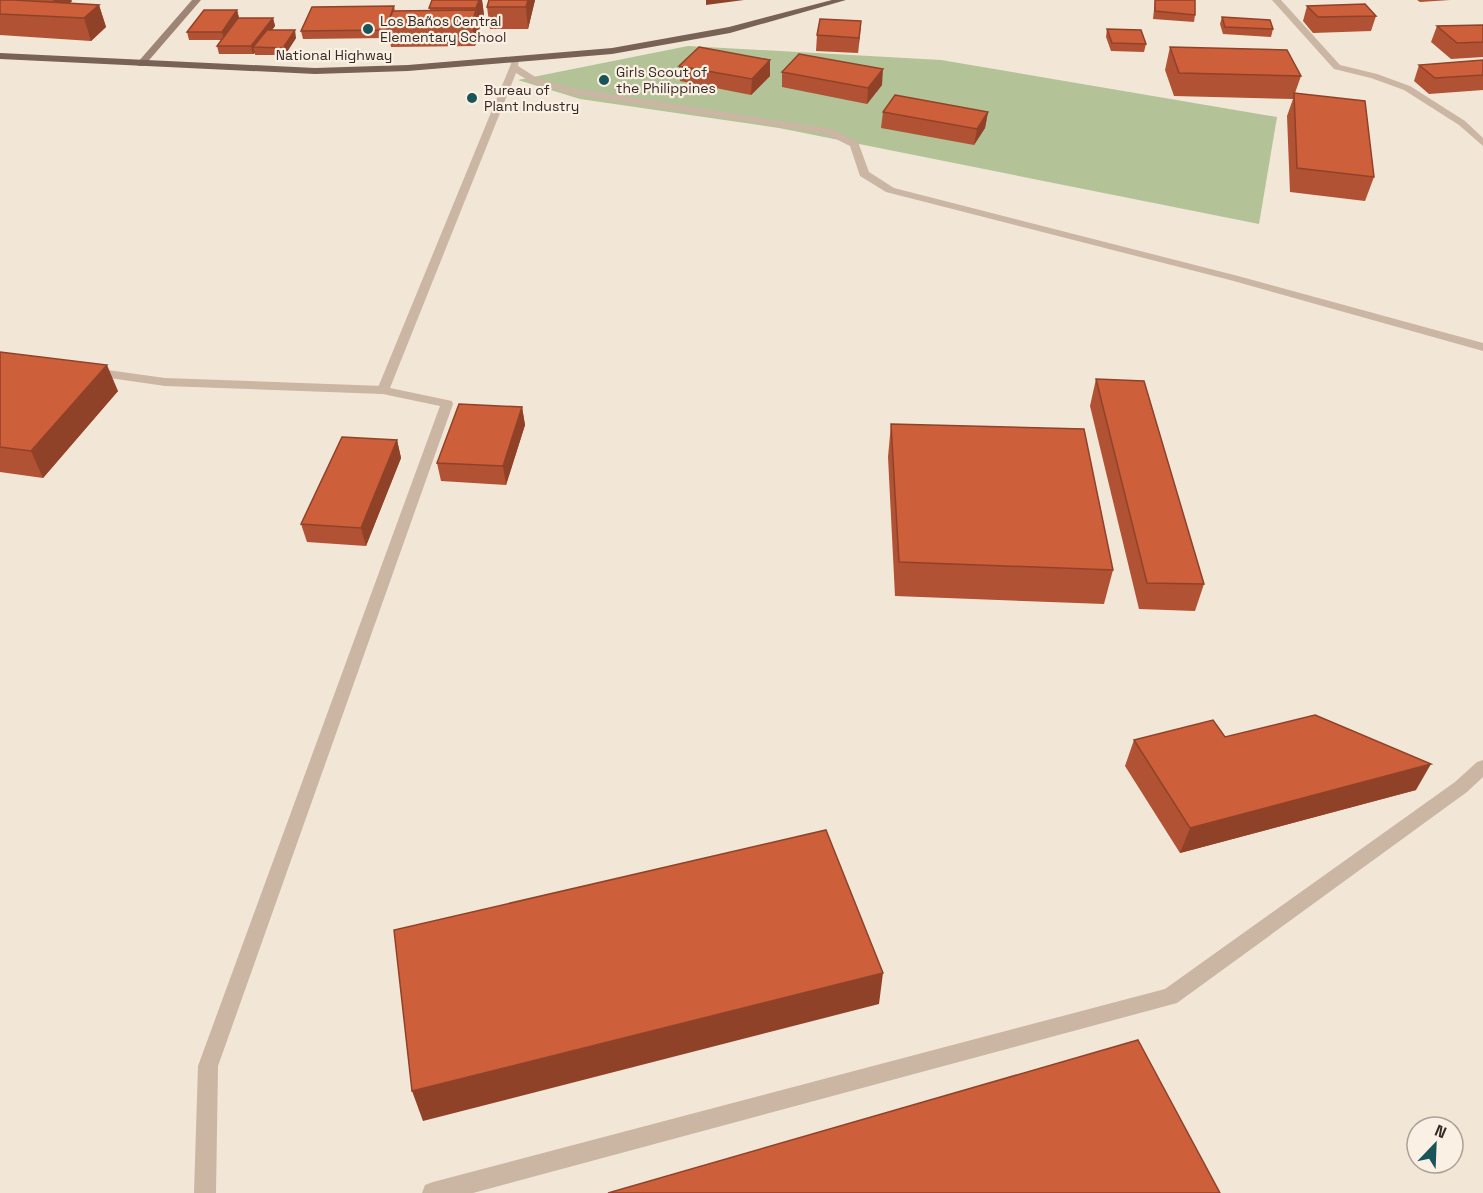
<svg xmlns="http://www.w3.org/2000/svg" width="1483" height="1193" font-family="'Space Grotesk',sans-serif">
<style>
.green{fill:#b3c297}
.lines{fill:none;stroke-linecap:round;stroke-linejoin:round}
.service{fill:#cbb5a3;fill-rule:evenodd}
.minor{fill:#cbb5a3;fill-rule:evenodd}
.secondary{fill:#9e8474;fill-rule:evenodd}
.primary{fill:#786155;fill-rule:evenodd}
.wall{fill:#b05233}
.shaded-wall{fill:#904229}
.building{fill:#cd5f3b;stroke:#904229;stroke-width:1.5}
.poi-dot{fill:#195458;stroke:#faf0e3;stroke-width:2}
.labels{text-anchor:middle;dominant-baseline:central;stroke-width:4.5;stroke-linejoin:round;paint-order:stroke}
.far-poi-label{font-size:14px;fill:#352a25;stroke:#faf0e3;text-anchor:start}
.far-street-label{font-size:14px;fill:#352a25;stroke:#faf0e3}
</style>
<rect width="100%" height="100%" fill="#f2e6d7"/>
<path class="green" d="M688,46l253,14 336,57 -18,107 -480,-96 -199,-29 -62,-19z"/>
<g class="lines">
<path class="service" d="M93,368l72,10 218,8 6,4 -6,4 -218,-8 -76,-11v-6z"/>
<path class="minor" d="M1272,0h9l59,65 37,9 33,12 55,35 18,17v8l-24,-21 -55,-35 -33,-12 -37,-9z
M513,59h6l-1,7 19,12 34,10 261,41 26,13 11,30 25,16 344,88 245,67v8l-253,-71 -344,-88 -26,-16 -10,-30 -24,-12 -256,-40 -39,-12 -15,-9 -126,315 62,13 1,3 -235,662 -2,127h-22l4,-127 242,-660 -62,-13 -1,-3z
M1483,760v17l-16,15 -290,211 -704,190h-51l3,-8 8,-3 732,-193 290,-207 22,-20z"/>
<path class="secondary" d="M192,0h9l-57,66h-6v-4z"/>
<path class="primary" d="M832,0h14l-116,33 -118,21 -204,17 -93,3 -315,-15v-6l315,15 93,-3 204,-17 117,-21z"/>
</g>
<path class="wall" d="M0,0h71l1,1 -2,2 29,2 7,22 -15,14 -91,-6z
M482,0l2,15 -5,15h-1l1,2 -4,14 -84,1 -2,-13 -2,4 -84,1 -2,-8 93,-25 1,5 35,-1 -1,-2z
M489,0h46l-7,29h-38l-3,-22z
M1155,0h40v15l-1,7 -41,-3z
M1417,0h33l-30,2z
M1307,6l69,10 -5,15 -58,2 -10,-12z
M237,10l2,8h34l2,8 -3,4 24,8 -11,17h-30v-2l-2,1h-34l-2,-8 4,-6h-32l-2,-8z
M1222,17l51,12 -2,8 -48,-3 -3,-10z
M861,21l-3,32 -42,-2 1,-16z
M1483,25v32l-32,2 -20,-17 6,-16z
M1107,29l39,15 -2,8 -33,-1 -5,-14z
M1170,47l131,29 -6,17 79,84 -9,24 -75,-9 -3,-76 6,-17 -119,-3 -9,-26z
M770,60v16l-19,19 -71,-14 -1,-15z
M1483,60v30l-54,4 -15,-13 5,-16z
M782,72l100,13 -15,19 -85,-17z
M883,112h105l-3,16 -11,17 -93,-17z
M0,352l118,39 -75,87 -43,-6z
M1096,379l108,205 -9,27 -56,-2 -49,-203z
M522,407l3,18 -19,60 -65,-4 -4,-18z
M891,424l222,146 -9,34 -209,-8 -7,-139z
M397,440l4,18 -35,88 -59,-4 -6,-18z
M1225,737l191,53 -236,63 -55,-87 9,-26z"/>
<path class="shaded-wall" d="M53,0h18l1,1 -14,13z
M479,0h3l2,15 -5,15 -3,-22z
M528,0h7l-7,29 -2,-22z
M706,0h38l-38,5z
M99,5l7,22 -15,14 -7,-23z
M237,10l2,8 -15,22 -2,-8z
M476,10l3,22 -4,14 -3,-22z
M273,18l2,8 -16,21h-6l2,6 -2,1 -2,-8z
M861,21l-1,15 -2,17 1,-15z
M387,26l2,8 -2,4 -1,-8z
M295,30l1,8 -11,17 -2,-7z
M770,60v16l-19,19 1,-16z
M883,69l-1,16 -15,19 1,-16z
M988,112l-3,16 -11,17 3,-16z
M107,365l11,26 -75,87 -12,-27z
M522,407l3,18 -19,60 -3,-19z
M397,440l4,18 -35,88 -5,-18z
M1431,764l-15,26 -236,63 10,-25z
M883,973l-4,31 -456,117 -11,-30z"/>
<path class="building" d="M0,0h14l85,5 -15,13 -84,-4z
M432,0h47l-3,8h-47z
M489,0h39l-2,7h-39z
M1155,0h40v15l-40,-4z
M1365,4l11,12 -58,1 -11,-11z
M394,6l-7,19h1l-2,5 -85,1 11,-24z
M204,10h33l-15,22h-35z
M476,10l-4,14 -85,1 6,-14z
M1222,17l48,3 3,9 -48,-2z
M238,18h35l-22,28h-34z
M820,19l41,2 -2,17 -42,-3z
M1483,25v17l-26,1 -20,-17z
M1107,29l34,1 5,14 -34,-1z
M267,30h28l-12,18 -30,-1z
M699,47l71,13 -18,19 -73,-13z
M1170,47l117,3 14,26 -122,-3z
M799,54l84,15 -15,19 -86,-16z
M1483,60v15l-48,3 -16,-13z
M1294,93l71,8 9,76 -77,-9z
M895,95l93,17 -11,17 -94,-17z
M0,352l107,13 -76,86 -31,-4z
M1096,379l48,2 60,203 -57,-1z
M459,404l63,3 -19,59 -66,-3z
M891,424l193,5 29,141 -214,-8z
M342,437l55,3 -36,88 -60,-4z
M1315,715l116,49 -241,64 -56,-88 79,-20 12,17z
M826,830l57,143 -471,118 -18,-161z
M1138,1040l82,153h-612z"/>
<g class="poi-dot">
<circle cx="368" cy="29" r="6"/>
<circle cx="604" cy="80" r="6"/>
<circle cx="472" cy="98" r="6"/>
</g>
<g class="labels">
<g class="far-poi-label">
<text x="380" y="21">Los Baños Central<tspan x="380" dy="16">Elementary School</tspan></text>
<text x="616" y="72">Girls Scout of<tspan x="616" dy="16">the Philippines</tspan></text>
<text x="484" y="90">Bureau of<tspan x="484" dy="16">Plant Industry</tspan></text>
</g>
<g class="far-street-label">
<text x="334" y="55">National Highway</text>
</g>
</g>
<g transform="translate(1435 1145) rotate(23)"><circle r="28" fill="#faf0e3" stroke="#aba197" stroke-width="1.5"/>
<path d="M0-4.5L10 22L0 15L-10 22Z" fill="#195458"/>
<text y="-9" font-size="16" font-weight="bold" text-anchor="middle" fill="#352a25">N</text>
</g>
</svg>
